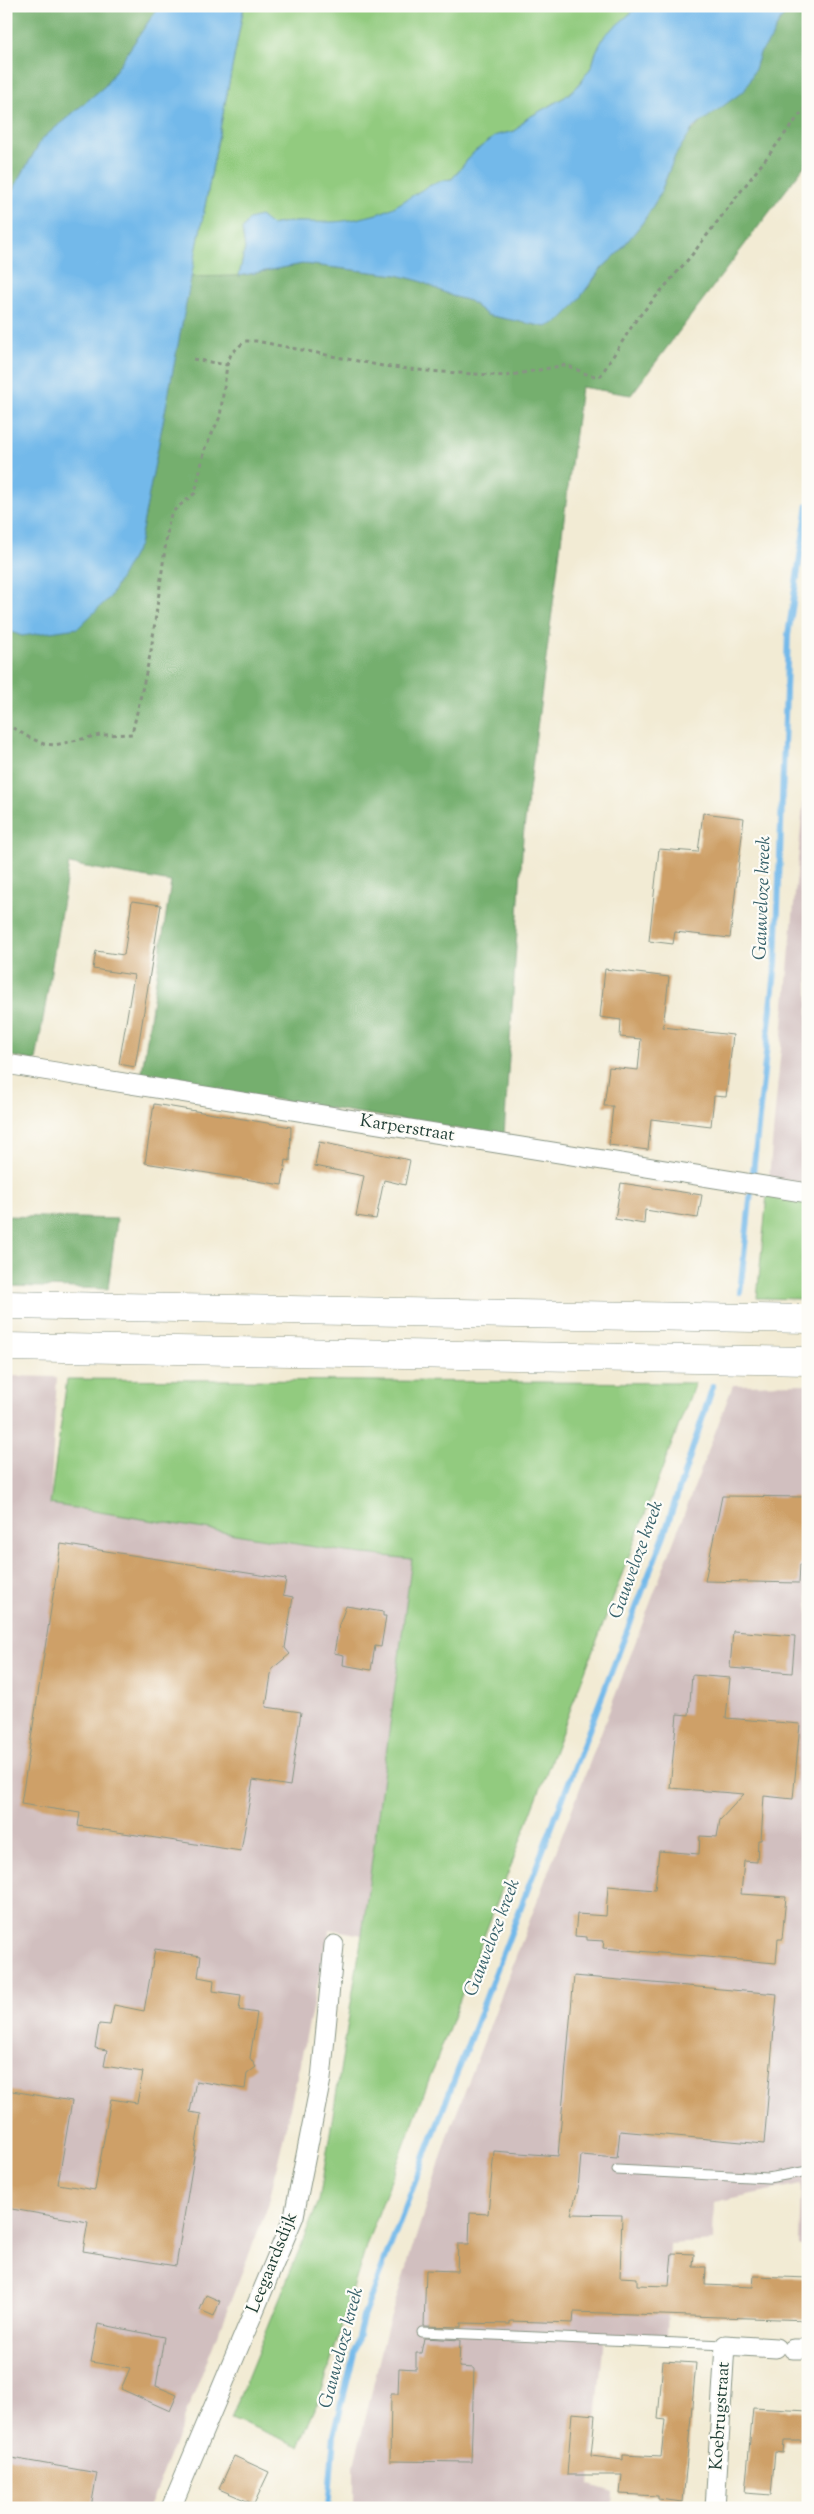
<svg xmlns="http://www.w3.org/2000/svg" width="814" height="2514" font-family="'Sorts Mill Goudy',serif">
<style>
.industrial{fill:#d1bfbf}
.green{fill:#92cb7f;stroke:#58845a}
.forest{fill:#75af6e;stroke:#4a7651}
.water{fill:#73b9ea;stroke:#497b8f}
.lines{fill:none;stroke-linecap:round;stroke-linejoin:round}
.stream{stroke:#73b9ea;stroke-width:6}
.building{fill:#cea068}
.service-casing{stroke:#889484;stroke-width:11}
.minor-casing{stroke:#889484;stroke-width:21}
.motorway-casing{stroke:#889484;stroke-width:29}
.path{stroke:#889484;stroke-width:3;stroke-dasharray:4 4;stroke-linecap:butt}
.service{stroke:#fff;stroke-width:9}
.minor{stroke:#fff;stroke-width:19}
.motorway{stroke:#fff;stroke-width:28}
.labels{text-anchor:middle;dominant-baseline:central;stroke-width:4.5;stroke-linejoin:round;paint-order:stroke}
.street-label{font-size:18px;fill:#1f3d34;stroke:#fdfcf7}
.water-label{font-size:19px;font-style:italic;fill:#38626b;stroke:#fdfcf7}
</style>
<rect width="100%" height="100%" fill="#fdfcf7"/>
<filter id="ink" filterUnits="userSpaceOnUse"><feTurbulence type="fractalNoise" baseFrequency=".02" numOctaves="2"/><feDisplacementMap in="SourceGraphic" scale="10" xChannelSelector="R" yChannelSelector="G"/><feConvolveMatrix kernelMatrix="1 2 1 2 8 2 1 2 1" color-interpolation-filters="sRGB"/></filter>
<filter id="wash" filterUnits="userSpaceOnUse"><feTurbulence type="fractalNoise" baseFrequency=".0096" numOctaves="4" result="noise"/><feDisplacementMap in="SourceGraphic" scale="20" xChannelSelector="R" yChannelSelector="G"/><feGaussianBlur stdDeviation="1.12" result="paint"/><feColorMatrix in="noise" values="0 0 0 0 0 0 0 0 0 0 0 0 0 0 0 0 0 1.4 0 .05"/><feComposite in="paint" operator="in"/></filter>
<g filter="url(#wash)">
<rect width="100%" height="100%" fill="#f2ebd4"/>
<path class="industrial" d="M808,751v434l-39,-7z
M6,1376l51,1 -7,127 296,48 66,7 -50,376 -32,-6 -62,277 -119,302h-143z
M808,1384v862h-9l2,-62 -87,18 -1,39 -43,3 -3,93 -63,-1 -14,149 23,7 -1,16h-258v-43l33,-137 62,-195 284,-748z"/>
<path class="green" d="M244,6h395l-16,14 -27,32 -4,14 -15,21 -12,10 -39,22 -11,12 -18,4 -23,17 -22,27c-22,1 -35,18 -54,27 -21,10 -47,16 -70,17 -20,0 -38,-3 -57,2l-11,-9 -18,14 3,18 -6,28 -48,1z
M767,1195l41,7v97l-51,-1z
M67,1379l628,4 -328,860 -47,154 -21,49 -68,-28 88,-217 43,-266 50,-376 -66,-7 -296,-48z"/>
<path class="forest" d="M6,6h153l-54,80 -63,53 -36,63z
M793,6h15v155l-177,234 -50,-8 -58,450 -19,299 -363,-58 30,-196 -102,-18 -33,197 -30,-6v-425l16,6 117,-91 52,-268 48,-1 64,-12 94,11 23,6 32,15 18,5 17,14 59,12 43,-40 11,-17 18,-17 25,-31 16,-26 16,-40 12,-20 68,-67 5,-16 11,-14 9,-19z
M6,1216l111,3 -9,70 -102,-3z"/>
<path class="water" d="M159,6h85l-105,539 -29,52 -32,31 -56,8 -16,-6v-428l36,-63 63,-53z
M639,6h154l-13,14 -9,19 -11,14 -5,16 -10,21 -52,38 -18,28 -16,40 -16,26 -25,31 -18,17 -26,36 -16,16 -12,5 -59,-12 -17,-14 -18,-5 -32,-15 -23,-6 -94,-11 -64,12 6,-28 -3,-18 7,-11 11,-3 11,9c19,-5 37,-2 57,-3 15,0 30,-3 45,-7 30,-7 51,-34 79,-36l22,-27 23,-17 18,-4 11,-12 39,-22 12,-10 15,-21 4,-14 9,-17z"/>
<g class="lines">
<path class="stream" d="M740,1292l36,-330 12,-327 20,-130
M328,2508l6,-73 29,-118 301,-782 49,-149"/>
</g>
<g id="blocks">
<path class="building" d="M703,813l41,5 -14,120 -55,-6 -2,12 -24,-3 10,-92 39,3z
M132,901l29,4 -26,162 -16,-3 15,-89 -41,-6 3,-18 28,4z
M605,969l64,8 -6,50 70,8 -7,62 -12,-1 -3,30 -60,-7 -3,31 -39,-5 4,-39h-9l5,-39 29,3 3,-31 -21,-2 1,-17 -21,-3z
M154,1104l137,23 -1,34 -4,-1 -4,25 -137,-22z
M319,1142l91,18 -5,25 -21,-5 -8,39 -20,-3 8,-40 -49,-10z
M621,1183l81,12 -4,23 -53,-8 -1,14 -29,-5z
M722,1496l86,1v68h-8l-1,18 -94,-2z
M61,1544l225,35 -3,16 10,2 -8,51 5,6 -18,15 -6,38 35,5 -11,74 -37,-6 -12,71 -163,-25 2,-13 -59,-9z
M346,1606l37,6v4h3l-5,31 -6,-1 -4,24 -28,-5 1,-10 -10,-2 5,-28z
M733,1631l62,5 -3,37 -62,-5z
M692,1675l38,3 -4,40 74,6 -7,75 -29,-3 -3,44h-3l-1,22 -13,-1 -3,33 45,3 -4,42h-4l-2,24 -173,-15 1,-7 -17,-1v-3l-12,-1 2,-22 29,2 2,-30 47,4 4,-39 40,3 1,-18 17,1 3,-17 24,-26 -74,-6 7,-74 12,1z
M155,1949l46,7 -3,21 16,3 -1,11 28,4 -2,15 18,3 -7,45 6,9 -9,7 -2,15 -49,-8 -6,31 11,2 -25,152 -93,-15 5,-29 -82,-14v-118l66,11 -14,83 37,6 16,-91 26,4 6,-31 -39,-6 3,-16 -12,-2 4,-24 11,1 4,-20 30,6z
M574,1976l203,18 -13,150 -144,-13 -3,27 -36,-3 -3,34 -7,25 51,1 -2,62 17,1v7l32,1 3,-33 22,1 -1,13h13l-1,18 48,2 1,-11 54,2v42l-234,-8 -1,11 -63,-2v3l-49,-1v4l-37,-1 2,-56 31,1 1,-27h11l1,-31 18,1 6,-63 64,5z
M206,2295l14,6 -6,15 -14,-6z
M98,2324l66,13 -8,49 21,9 -7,16 -49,-22 9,-21 -39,-6z
M424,2338l36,2 -1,27 15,1 -3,94 -81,-1 1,-67h7l1,-26 17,1v-16h5z
M663,2361l33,2 -13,139 -25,-3v-3l-38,-2 2,-19h-55l5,-62 23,2 -4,41 32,4v-5l38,2 4,-37 -7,-1z
M753,2408l55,3v30h-24l-1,12 -8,-1 -4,43 -26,-2z
M234,2456l35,16 -15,32 -35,-15z
M6,2457l91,16 -6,35h-85z"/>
</g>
</g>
<g filter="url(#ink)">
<use href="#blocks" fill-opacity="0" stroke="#889484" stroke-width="1"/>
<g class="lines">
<g class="service-casing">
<path id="service" d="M617,2170l151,8 40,-7
M422,2332l303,13"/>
</g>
<g class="minor-casing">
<path id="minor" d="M6,1064l802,129
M793,2349h15
M171,2508l123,-292 27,-137 13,-134
M715,2508l10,-163 51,3"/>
</g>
<g class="motorway-casing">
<path id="motorway" d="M6,1305l802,14
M6,1347l802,14"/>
</g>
<path class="path" d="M193,359l34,6
M6,724l24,14 14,6 11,1 45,-10 32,-1 19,-83 18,-131 3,-8 23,-19 10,-45 15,-31 7,-52 4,-11 14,-13h11l127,25 44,5 79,5 60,-11 25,11 10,-1 35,-55 55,-64 117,-152"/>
<use href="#service" class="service"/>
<use href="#minor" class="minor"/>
<use href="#motorway" class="motorway"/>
</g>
</g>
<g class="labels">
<g class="street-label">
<text transform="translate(407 1129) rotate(9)">Karperstraat</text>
<text transform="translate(273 2263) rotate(-68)">Leegaardsdijk</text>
<text transform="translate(721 2416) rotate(-86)">Koebrugstraat</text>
</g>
<g class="water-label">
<text transform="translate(763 898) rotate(-88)">Gauweloze kreek</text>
<text transform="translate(637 1560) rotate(-70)">Gauweloze kreek</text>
<text transform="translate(493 1938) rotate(-69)">Gauweloze kreek</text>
<text transform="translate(342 2348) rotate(-75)">Gauweloze kreek</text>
</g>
</g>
<rect width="814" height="2514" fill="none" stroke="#fdfcf7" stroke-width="25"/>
</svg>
